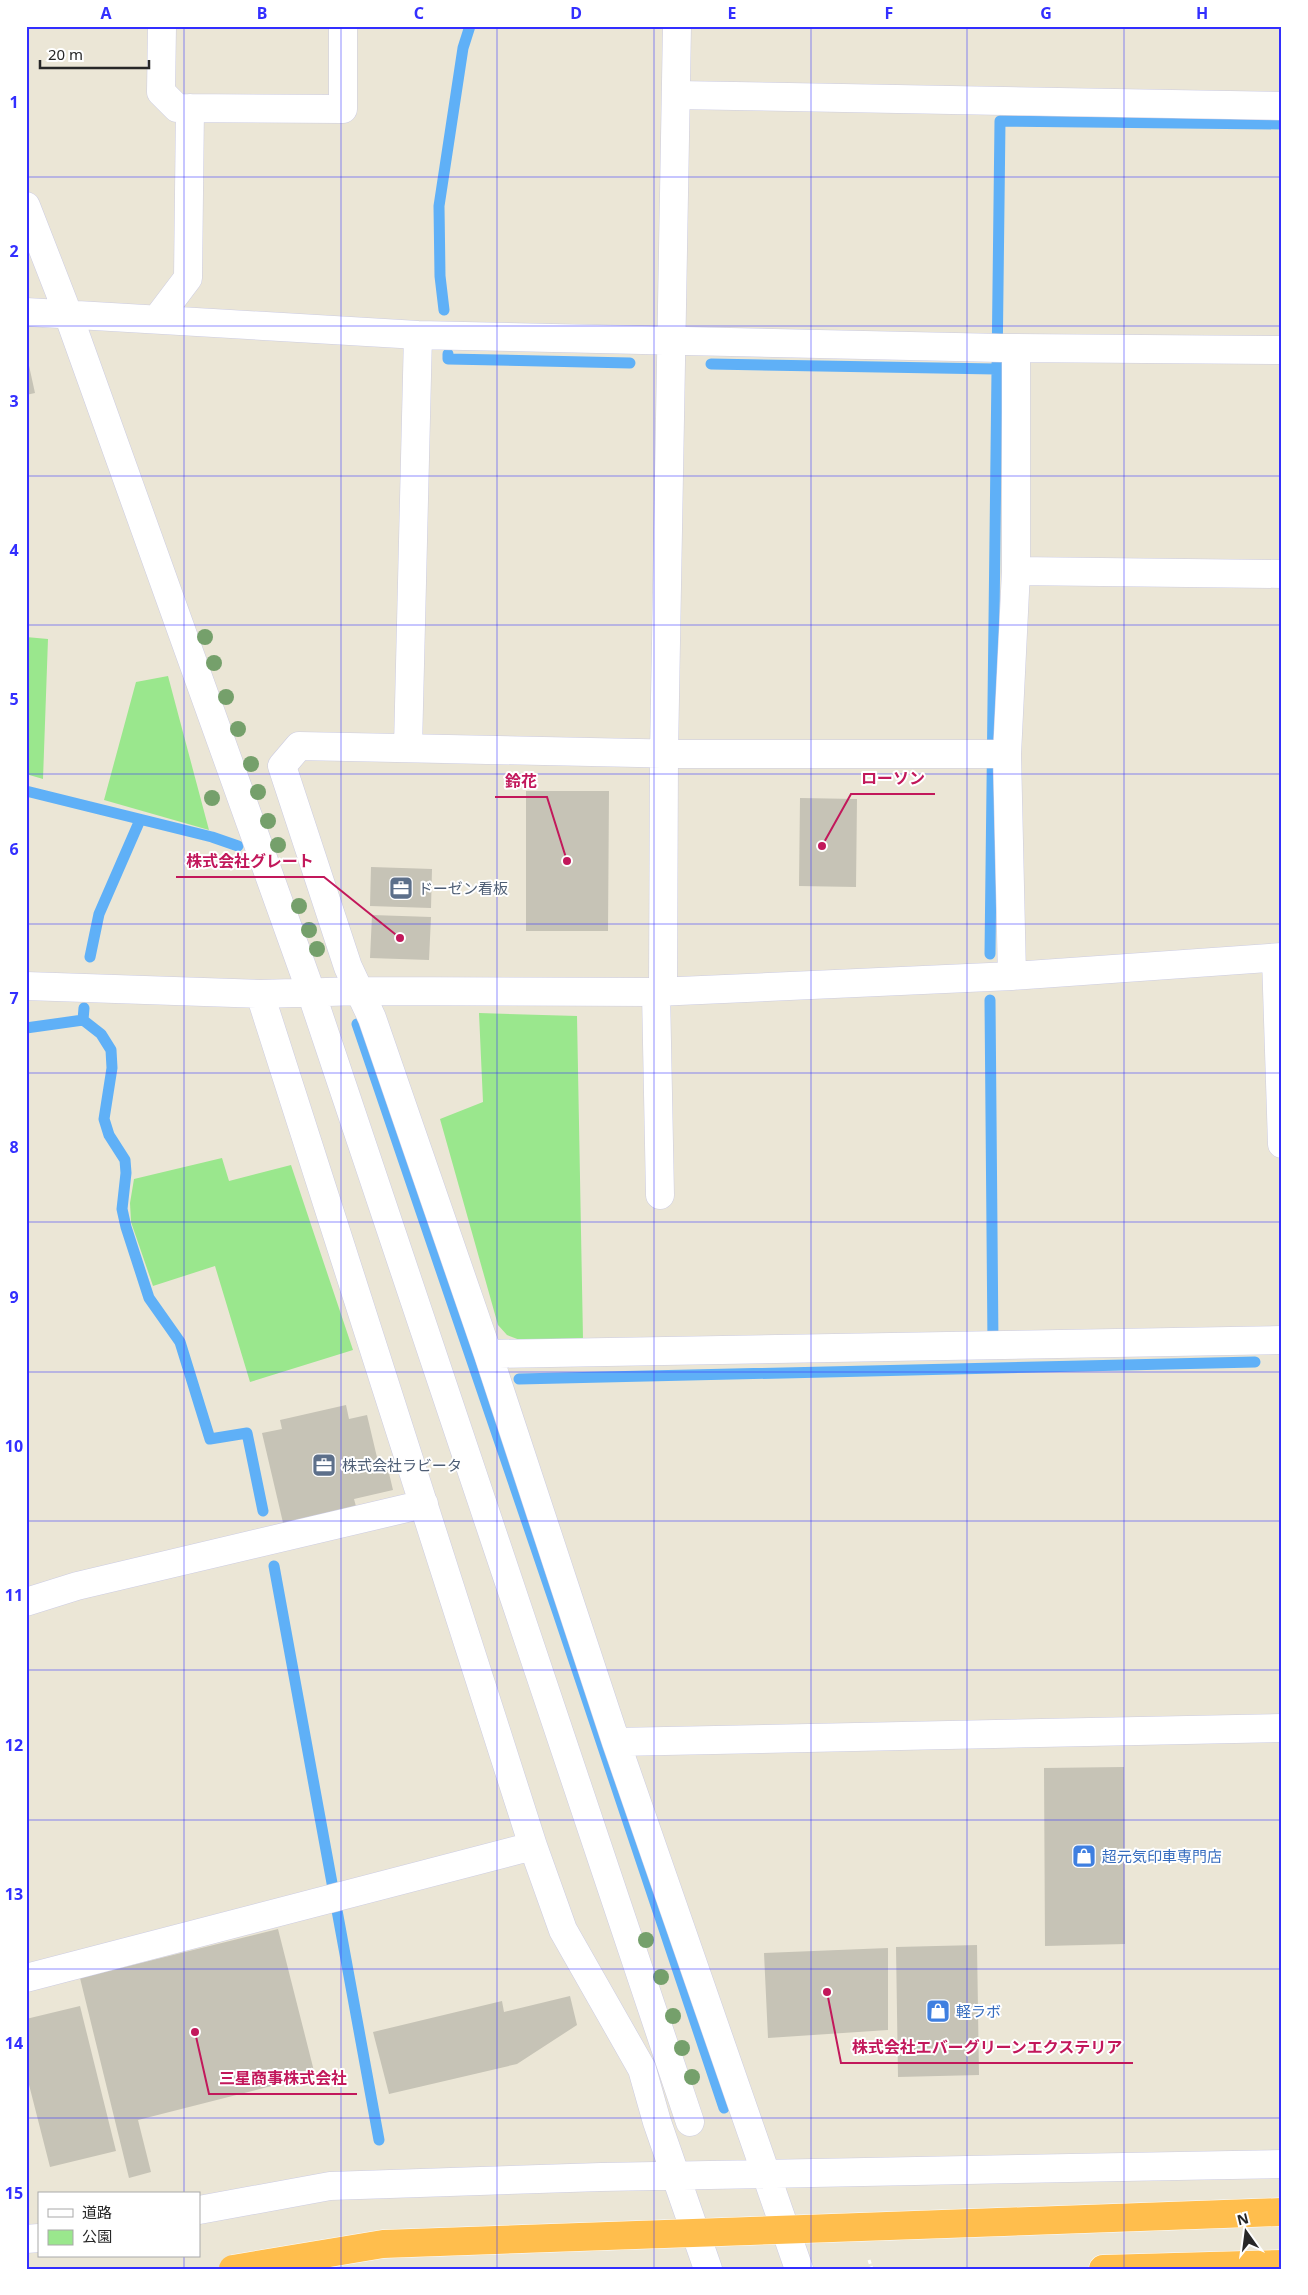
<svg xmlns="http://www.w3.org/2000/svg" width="1308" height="2295" font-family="'Noto Sans','Noto Sans JP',sans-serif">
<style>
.green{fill:#9ae78d}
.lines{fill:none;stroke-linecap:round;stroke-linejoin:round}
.stream{stroke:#5fb0f7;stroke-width:11}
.building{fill:#c6c3b6}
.minor-casing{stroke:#cccce2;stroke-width:29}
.highway-casing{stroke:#fff;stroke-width:29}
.path{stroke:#fff;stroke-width:3;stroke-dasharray:4 2.5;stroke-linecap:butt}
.minor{stroke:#fff;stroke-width:28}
.highway{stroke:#ffbe4d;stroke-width:28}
.highway-bridge-casing{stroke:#fff;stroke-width:29;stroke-linecap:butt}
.highway-bridge{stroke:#ffbe4d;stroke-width:28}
.tree{fill:#75a06b}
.grid{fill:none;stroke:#332fff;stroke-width:1;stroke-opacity:0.55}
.labels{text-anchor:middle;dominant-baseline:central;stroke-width:4;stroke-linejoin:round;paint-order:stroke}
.service-label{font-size:15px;fill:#4e5e75;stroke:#fff;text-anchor:start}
.shop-label{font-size:15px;fill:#366cbe;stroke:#fff;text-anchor:start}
.leader{fill:none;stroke:#c2185b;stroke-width:2}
.callout-dot{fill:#c2185b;stroke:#fff;stroke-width:2}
.callout-label{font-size:16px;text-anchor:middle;font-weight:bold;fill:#c2185b;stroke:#fff;stroke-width:4;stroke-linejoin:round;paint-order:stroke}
.neatline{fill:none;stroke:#332fff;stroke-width:2}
.grid-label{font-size:16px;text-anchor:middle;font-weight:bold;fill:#332fff}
</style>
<rect width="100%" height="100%" fill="#ebe6d6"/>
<path class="green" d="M26,637l22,2 -5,140 -17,-5z
M168,676l41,154 -105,-30 32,-118z
M479,1013l98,3 6,323 -63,1 -13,-5 -9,-10 -58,-206 43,-17z
M222,1158l7,23 62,-16 62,185 -103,32 -35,-116 -62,20 -22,-64 -1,-19 4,-24z"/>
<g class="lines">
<path class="stream" d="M444,310l-4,-34 -1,-70 24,-158 7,-22
M448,354v5l182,4
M711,364l285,5
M26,791l186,46 26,9
M990,954l10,-833 282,3
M90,957l9,-43 41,-94
M990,1000l3,346
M83,1020l18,14 10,16 1,18 -8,51 5,16 16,25 1,13 -4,36 4,18 23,71 31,44 30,97 37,-6 16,78
M357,1024l201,589 166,495
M26,1028l57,-8 1,-12
M519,1379l736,-17
M274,1566l105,574"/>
</g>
<path class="building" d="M26,352l9,41 -9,2z
M526,791h83l-1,140h-82z
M800,798l57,1 -1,88 -57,-1z
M371,867l61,2 -1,39 -61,-2z
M372,915l59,2 -2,43 -59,-2z
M346,1405l3,14 18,-4 13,55 8,-1 5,21 -39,9 3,11 -73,17 -22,-94 20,-4 -2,-9z
M1124,1767l1,177 -80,2 -1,-178z
M278,1929l37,146 -177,45 13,52 -22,6 -49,-200z
M977,1945l2,130 -81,2 -2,-130z
M888,1948v82l-120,8 -4,-85z
M570,1996l7,29 -60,39 -128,30 -16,-62 129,-31 2,11z
M80,2006l36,145 -66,16 -24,-94v-54z"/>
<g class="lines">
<g class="minor-casing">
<path id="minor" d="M162,26l-1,66 16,16 166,1v-83
M676,95l606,11
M26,206l42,108 243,678 379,1130
M26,312l392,23 583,13 281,2
M157,319l31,-41 2,-170
M1016,571l266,3
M408,747l10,-412
M1276,958l6,186
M1012,976l-5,-222 9,-183v-223
M26,986l234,8 100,-3 296,1 356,-16 270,-19
M663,991l1,-237 13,-728
M656,992l4,203
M260,994l273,852 30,84 79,139 15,53 51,147
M488,1354l794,-14
M26,1602l51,-16 347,-82
M616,1742l666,-14
M26,1978l507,-132
M199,2210l131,-24 271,-9 681,-13
M26,2239l13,-1
M799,2269l-183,-527 -128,-388 -116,-336 -24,-51 -66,-201 17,-20 386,8h322"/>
</g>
<g class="highway-casing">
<path id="highway" d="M1103,2269l179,-5"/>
</g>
<path class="path" d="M869,2260l3,9"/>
<use href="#minor" class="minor"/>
<use href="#highway" class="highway"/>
<g class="highway-bridge-casing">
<path id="highway-bridge" d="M233,2269l150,-25 898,-32"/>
</g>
<use href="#highway-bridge" class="highway-bridge"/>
</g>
<g class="tree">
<circle cx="205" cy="637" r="8"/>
<circle cx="214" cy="663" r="8"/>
<circle cx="226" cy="697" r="8"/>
<circle cx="238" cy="729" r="8"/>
<circle cx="251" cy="764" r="8"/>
<circle cx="258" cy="792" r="8"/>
<circle cx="212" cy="798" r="8"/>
<circle cx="268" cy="821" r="8"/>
<circle cx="278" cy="845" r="8"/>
<circle cx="299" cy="906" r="8"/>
<circle cx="309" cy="930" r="8"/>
<circle cx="317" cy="949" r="8"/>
<circle cx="646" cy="1940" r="8"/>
<circle cx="661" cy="1977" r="8"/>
<circle cx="673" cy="2016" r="8"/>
<circle cx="682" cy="2048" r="8"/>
<circle cx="692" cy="2077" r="8"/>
</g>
<path class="grid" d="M184,26v2168M341,26v2243M497,26v2243M654,26v2243M811,26v2243M967,26v2243M1124,26v2243M26,177h1256M26,326h1256M26,476h1256M26,625h1256M26,774h1256M26,924h1256M26,1073h1256M26,1222h1256M26,1372h1256M26,1521h1256M26,1670h1256M26,1820h1256M26,1969h1256M26,2118h1256M184,2256v13"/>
<defs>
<g id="office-square" transform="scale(1.25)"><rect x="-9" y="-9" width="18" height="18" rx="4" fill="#5c6f8a" stroke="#fff"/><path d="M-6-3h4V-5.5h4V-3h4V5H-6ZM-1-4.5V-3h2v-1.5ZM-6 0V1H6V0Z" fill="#fff"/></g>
<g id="shop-square" transform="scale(1.25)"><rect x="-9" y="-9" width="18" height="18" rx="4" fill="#3f7fe0" stroke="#fff"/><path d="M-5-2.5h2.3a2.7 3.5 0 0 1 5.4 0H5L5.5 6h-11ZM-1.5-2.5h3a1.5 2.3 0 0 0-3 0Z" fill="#fff"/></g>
</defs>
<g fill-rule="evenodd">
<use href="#office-square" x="401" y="888"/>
<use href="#office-square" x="324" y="1465"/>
<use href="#shop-square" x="1084" y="1856"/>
<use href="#shop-square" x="938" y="2011"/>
</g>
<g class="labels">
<g class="service-label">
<text x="418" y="888">ドーゼン看板</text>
<text x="342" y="1465">株式会社ラビータ</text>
</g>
<g class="shop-label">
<text x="1102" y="1856">超元気印車専門店</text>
<text x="956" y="2011">軽ラボ</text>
</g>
</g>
<path class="leader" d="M822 846L851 794H935M567 861L547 797H495M400 938L324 877H176M827 1992L841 2063H1133M195 2032L209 2094H357"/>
<g class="callout-dot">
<circle cx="822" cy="846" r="5"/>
<circle cx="567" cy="861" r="5"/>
<circle cx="400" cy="938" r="5"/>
<circle cx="827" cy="1992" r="5"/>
<circle cx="195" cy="2032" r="5"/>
</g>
<g class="callout-label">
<text x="893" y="784">ローソン</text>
<text x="521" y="787">鈴花</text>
<text x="250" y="867">株式会社グレート</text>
<text x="987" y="2053">株式会社エバーグリーンエクステリア</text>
<text x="283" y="2084">三星商事株式会社</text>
</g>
<rect width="1308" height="2295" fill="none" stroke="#ffffff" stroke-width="55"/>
<rect x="38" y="2192" width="162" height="65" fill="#ffffff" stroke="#a9a9a9"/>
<rect x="48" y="2209" width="25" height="8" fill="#ffffff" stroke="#a9a9a9"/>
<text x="82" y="2218" font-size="15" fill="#272727">道路</text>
<rect x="48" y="2230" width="25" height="15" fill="#9ae78d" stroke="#a9a9a9"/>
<text x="82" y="2242" font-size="15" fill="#272727">公園</text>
<g transform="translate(1246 2232) rotate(346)" stroke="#ffffff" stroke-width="4" paint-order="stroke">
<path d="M0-4L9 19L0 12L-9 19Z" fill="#272727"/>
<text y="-8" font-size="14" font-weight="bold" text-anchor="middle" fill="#272727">N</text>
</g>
<path d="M40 60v8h109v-8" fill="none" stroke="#272727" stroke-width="2.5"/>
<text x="48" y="60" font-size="15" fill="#272727" stroke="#ffffff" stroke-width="4" paint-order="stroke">20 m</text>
<rect x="28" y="28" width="1252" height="2240" class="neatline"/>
<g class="grid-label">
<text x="106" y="19">A</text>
<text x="262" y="19">B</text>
<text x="419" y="19">C</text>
<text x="576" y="19">D</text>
<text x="732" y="19">E</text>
<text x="889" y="19">F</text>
<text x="1046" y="19">G</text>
<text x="1202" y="19">H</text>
<text x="14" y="108">1</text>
<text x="14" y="257">2</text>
<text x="14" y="407">3</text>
<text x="14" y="556">4</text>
<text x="14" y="705">5</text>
<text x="14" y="855">6</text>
<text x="14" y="1004">7</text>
<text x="14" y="1153">8</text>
<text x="14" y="1303">9</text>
<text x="14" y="1452">10</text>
<text x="14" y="1601">11</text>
<text x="14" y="1751">12</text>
<text x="14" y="1900">13</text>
<text x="14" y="2049">14</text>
<text x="14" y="2199">15</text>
</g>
</svg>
